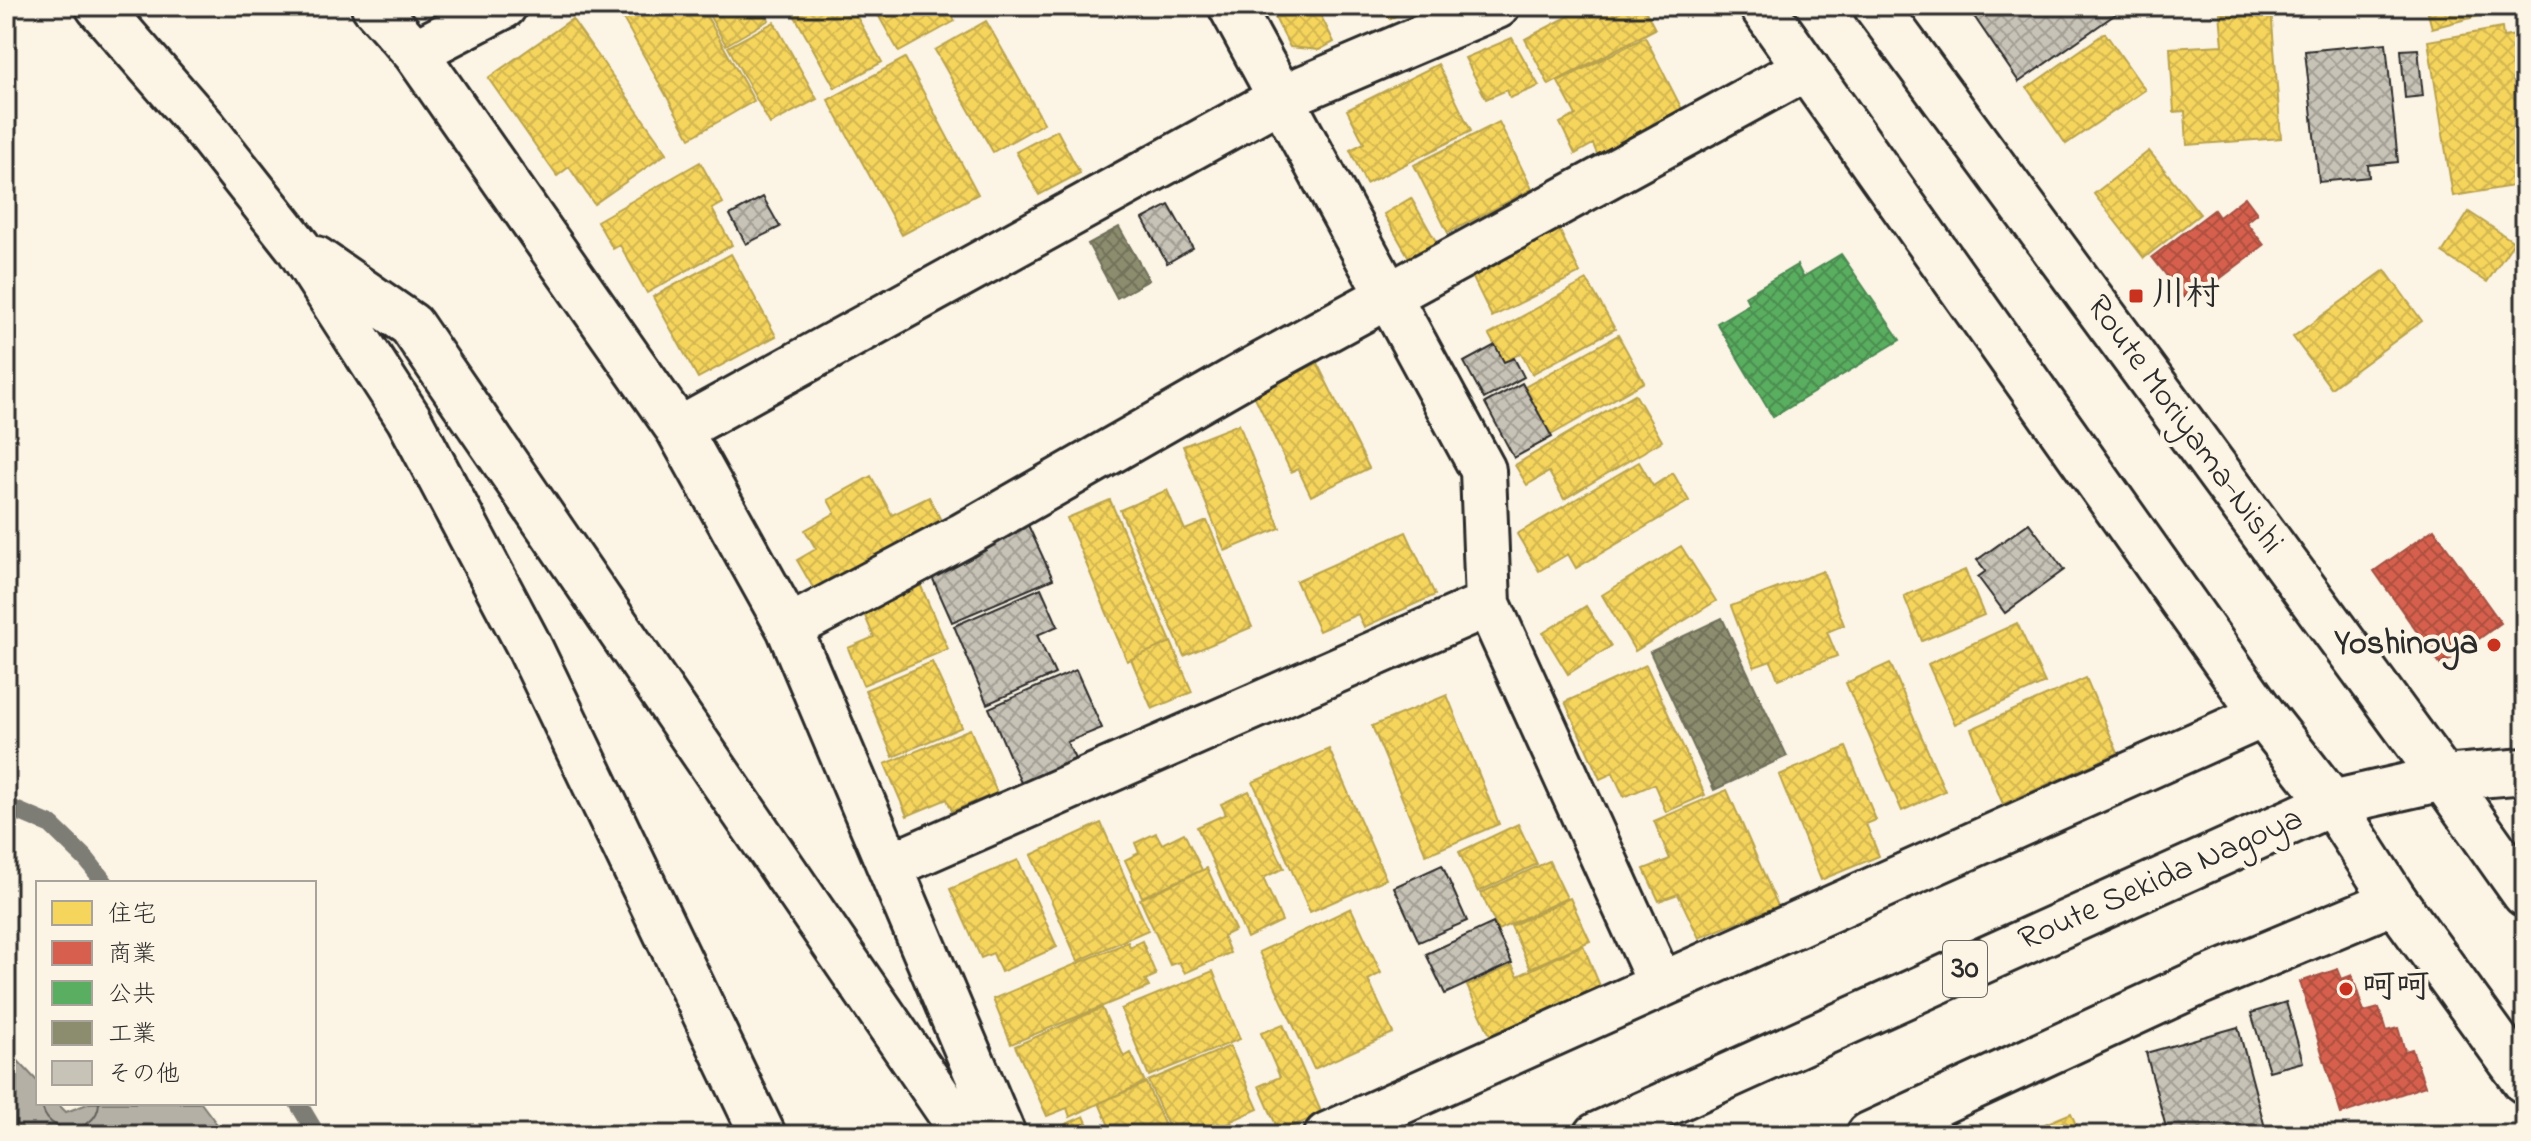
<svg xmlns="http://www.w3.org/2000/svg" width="2531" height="1141" font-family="'Indie Flower','Klee One',sans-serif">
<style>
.water{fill:#b4b0a5;stroke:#7d7b74;stroke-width:2}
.homes{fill:url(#homes-cross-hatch);stroke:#b9a24d;stroke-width:2}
.shops{fill:url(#shops-cross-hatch);stroke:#a35043;stroke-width:2}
.public{fill:url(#public-cross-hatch);stroke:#4c8751;stroke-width:2}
.industry{fill:url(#industry-cross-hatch);stroke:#6f6f5a;stroke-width:2}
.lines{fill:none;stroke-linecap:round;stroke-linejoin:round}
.shore{stroke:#62605c;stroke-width:2}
.stream{stroke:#7d7b74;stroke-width:18}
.building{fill:url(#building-cross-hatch);stroke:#2b2b2b;stroke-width:2}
.minor-casing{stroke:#2b2b2b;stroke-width:50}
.major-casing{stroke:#2b2b2b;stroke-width:50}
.minor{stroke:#fcf5e5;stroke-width:44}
.major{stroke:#fcf5e5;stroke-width:44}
.poi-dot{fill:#c8321e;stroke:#fcf5e5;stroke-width:3}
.labels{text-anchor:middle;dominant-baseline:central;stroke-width:8;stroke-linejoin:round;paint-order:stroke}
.shield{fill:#fcf5e5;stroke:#6a6863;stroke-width:2}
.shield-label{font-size:32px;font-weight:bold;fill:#2b2b2b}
.poi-label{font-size:34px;font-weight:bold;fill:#2b2b2b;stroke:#fcf5e5;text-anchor:start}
.street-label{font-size:34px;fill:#2b2b2b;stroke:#fcf5e5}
</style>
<defs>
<pattern id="homes-cross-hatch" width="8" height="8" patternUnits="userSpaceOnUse" patternTransform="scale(2)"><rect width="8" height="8" fill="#f6d55c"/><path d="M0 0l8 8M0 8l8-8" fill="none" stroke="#d3b750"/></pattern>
<pattern id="shops-cross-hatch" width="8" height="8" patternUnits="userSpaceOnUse" patternTransform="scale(2)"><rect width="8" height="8" fill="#d6604d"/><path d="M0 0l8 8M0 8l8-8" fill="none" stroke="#ae4f40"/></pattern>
<pattern id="public-cross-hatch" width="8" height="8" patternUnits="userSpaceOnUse" patternTransform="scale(2)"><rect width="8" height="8" fill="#5aae61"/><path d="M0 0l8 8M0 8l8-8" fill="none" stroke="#4b8e50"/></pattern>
<pattern id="industry-cross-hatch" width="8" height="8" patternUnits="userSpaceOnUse" patternTransform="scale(2)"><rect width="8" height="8" fill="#8c8c6e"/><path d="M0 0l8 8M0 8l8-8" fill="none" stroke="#73735b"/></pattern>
<pattern id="building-cross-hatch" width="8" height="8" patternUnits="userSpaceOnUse" patternTransform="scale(2)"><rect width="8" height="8" fill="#c8c3b7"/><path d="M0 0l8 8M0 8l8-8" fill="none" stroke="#a39f95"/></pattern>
</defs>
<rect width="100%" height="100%" fill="#fcf5e5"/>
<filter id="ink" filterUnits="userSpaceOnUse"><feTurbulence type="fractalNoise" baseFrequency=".0125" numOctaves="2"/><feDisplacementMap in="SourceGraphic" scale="16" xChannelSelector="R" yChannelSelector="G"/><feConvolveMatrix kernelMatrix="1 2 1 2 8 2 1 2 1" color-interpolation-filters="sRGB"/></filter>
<g filter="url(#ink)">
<path class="water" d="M6,1048l32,34v21h19l9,9 24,-9h111l24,32h-219z"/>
<path class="homes" d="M616,6h85l53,95 -64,37z
M704,6h57l8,14 -43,25z
M800,6h51l31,56 -47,26 -43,-77z
M873,6h73l9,15 -56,31z
M1269,6h47l18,36 -15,8 -29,-3z
M1383,6h29l-22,13z
M1588,6h55l12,23 -106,56 -24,-46z
M2426,6h91l-85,22z
M2271,9l10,129 -94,7 -2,-34 -11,1 -4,-64 53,-3 -3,-32z
M572,19l95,134 -73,51 -25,-37 -12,9 -69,-98z
M986,21l58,102 -51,29 -58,-102z
M774,22l43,77 -47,25 -42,-77z
M2502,28l1,9 20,-3 2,13v137l-72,12 -25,-155z
M2105,33l40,57 -79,54 -39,-56z
M1645,37l40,78 -86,44 -6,-15 -18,10 -15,-31 16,-8 -18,-33z
M1512,38l27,48 -29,12 -3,-8 -21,9 -21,-41z
M905,58l73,136 -76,41 -74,-135z
M1438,64l33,67 -105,53 -16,-34 14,-7 -17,-33z
M1499,122l33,67 -84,44 -34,-68z
M1057,130l23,43 -41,22 -23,-43z
M2149,151l51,63 -56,44 -50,-64z
M700,162l23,41 -11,6 20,36 -85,48 -27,-48 -7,4 -16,-28z
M1411,198l27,47 -27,16 -27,-47z
M2469,212l45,30 -27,40 -45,-29z
M1558,227l22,46 -88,44 -23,-47z
M731,254l45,82 -78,42 -45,-81z
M2385,270l37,51 -91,67 -38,-51z
M1587,280l28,49 -83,45 -11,-21 -17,9 -15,-27z
M1618,335l26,47 -93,53 -26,-48z
M1317,363l52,105 -58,28 -13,-27 -7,3 -37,-77z
M1635,394l27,47 -98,58 -15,-27 -22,13 -12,-20z
M1239,424l41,104 -55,23 -42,-105z
M1639,462l14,24 20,-13 16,28 -113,67 -8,-14 -29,17 -22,-37z
M871,476l21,39 37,-18 16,31 -127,68 -21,-36 19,-11 -11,-19 30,-17 -7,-13z
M1167,490l18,40 22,-9 45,106 -68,29 -64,-146z
M1110,500l61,142 -44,19 -60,-143z
M1406,532l29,63 -71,32 -6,-13 -39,17 -23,-50z
M1681,546l35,55 -81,50 -33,-56z
M1965,570l19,45 -62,26 -18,-45z
M1823,571l21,54 -17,7 10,24 -59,23 -7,-18 -17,6 -23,-61z
M920,584l28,65 -85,36 -15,-37 26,-11 -12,-28z
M1586,606l25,40 -43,28 -25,-41z
M2017,623l28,60 -90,41 -27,-60z
M1171,642l21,50 -40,17 -21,-50z
M932,662l30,65 -69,30 -28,-67z
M1890,663l55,128 -43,20 -56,-128z
M1646,665l59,130 -39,17 -12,-28 -30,13 -11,-24 -13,6 -35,-77z
M2086,678l32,75 -115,51 -32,-75z
M1447,695l52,129 -73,31 -54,-129z
M970,729l27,64 -45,18 -5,-12 -40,17 -22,-52z
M1846,747l30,73 -10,4 13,32 -58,24 -42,-105z
M1329,749l57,130 -76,33 -57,-130z
M1727,790l51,116 -79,32 -21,-44 -19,7 -15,-32 26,-10 -16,-38z
M1249,791l35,77 -21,10 19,43 -35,17 -50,-111 29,-13 -5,-10z
M1101,823l47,107 -70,31 -47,-106z
M1518,824l19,40 -59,28 -19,-40z
M1156,833l6,11 22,-11 18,37 -60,27 -17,-37 14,-7 -4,-10z
M1018,860l39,87 -56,25 -8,-19 -12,5 -31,-69z
M1549,861l18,37 -69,32 -17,-37z
M1207,868l28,62 -12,6 7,17 -45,20 -6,-11 -9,3 -30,-66z
M1570,898l20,43 -60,27 -19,-42z
M1351,908l30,65 -13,7 25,53 -79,36 -55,-117z
M1142,941l14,34 -11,5 4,7 -138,57 -18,-45 135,-57 2,5z
M1583,945l17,41 -109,51 -24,-51 45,-21 6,11z
M1213,971l27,68 -91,37 -28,-67z
M1102,1008l22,49 7,-4 14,29 -75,35 -3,-9 -20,8 -32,-70z
M1283,1024l39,90 -43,18 -20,-46 21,-9 -19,-44z
M1230,1046l28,63 -27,12 5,14h-64l-24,-54z
M1146,1083l23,52h-56l-14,-32z
M2071,1113l9,22 -59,-1z
M1084,1116l8,19h-43l-1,-3z"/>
<path class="shops" d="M2245,197l12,16 -11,9 18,23 -76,58 -36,-46 62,-47 5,7z
M2434,529l67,94 -60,43 -67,-95z
M2338,969l4,10 10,-4 12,37 15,-4 7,23 12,-3 7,23 7,-2 13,37 -84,28 -41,-132z"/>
<path class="public" d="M1841,254l59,86 -127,77 -56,-94 32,-19 -4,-8 52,-31 6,12z"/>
<path class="industry" d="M1119,227l30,53 -32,18 -29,-54z
M1722,618l65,138 -73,34 -64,-138z"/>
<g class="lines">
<path class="shore" d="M42,1103c2,35 55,33 57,0"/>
<path class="stream" d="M6,806l45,19 36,35 18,23
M298,1103l19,32"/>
</g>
<path class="building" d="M1967,6h160l-108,76z
M2386,43l12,119 -30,3 1,12 -50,5 -14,-131z
M2418,49l5,47 -18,2 -4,-48z
M763,197l17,30 -34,17 -16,-29z
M1169,205l24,43 -26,15 -24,-44z
M1495,345l9,17 10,-4 10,19 -40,22 -20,-37z
M1522,383l30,54 -38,21 -29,-55z
M2029,523l35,47 -59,43 -27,-36 8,-6 -9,-11z
M1028,525l25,54 -101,43 -24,-54z
M1041,588l17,38 -21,9 18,39 -68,30 -33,-78z
M1076,670l26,58 -35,14 8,17 -54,24 -32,-75z
M1442,865l25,56 -48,21 -25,-55z
M1493,923l19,40 -67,31 -19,-40z
M2286,1002l17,60 -34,9 -18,-58z
M2238,1027l29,108h-99l-22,-82z"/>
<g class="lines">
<g class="minor-casing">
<path id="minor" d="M98,6l107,123 93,118 111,172 118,223 236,493
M374,6l41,46 264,378 110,198 214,507
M1231,6l252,464 5,134 173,381
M415,52l89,-46
M316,259l95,66 541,791 25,19
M679,430l604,-333 214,-91
M789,628l173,-92 294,-168 550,-300
M890,866l598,-262
M1327,1135l936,-420
M1869,1135l329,-152 197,-82"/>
</g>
<g class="major-casing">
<path id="major" d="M1762,6l501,709 69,88 63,98 130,180
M1876,6l567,772 82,116
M1597,1135l735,-332 111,-25 82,-7"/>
</g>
<use href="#minor" class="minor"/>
<use href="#major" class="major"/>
</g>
</g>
<g class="poi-dot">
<rect x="2128" y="288" width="16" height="16" rx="4"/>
<circle cx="2494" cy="645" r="8"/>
<circle cx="2346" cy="989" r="8"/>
</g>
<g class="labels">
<rect class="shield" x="1943" y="941" width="44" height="56" rx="6"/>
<g class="shield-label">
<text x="1965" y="969">30</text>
</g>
<g class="poi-label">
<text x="2152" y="296">川村</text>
<text x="2478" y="645" text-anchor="end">Yoshinoya</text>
<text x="2362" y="989">呵呵</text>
</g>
<g class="street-label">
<text transform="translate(2184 425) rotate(54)">Route Moriyama-Nishi</text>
<text transform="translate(2161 880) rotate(-24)">Route Sekida Nagoya</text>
</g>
</g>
<rect width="2531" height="1141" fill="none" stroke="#fcf5e5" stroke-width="32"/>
<rect x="16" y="16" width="2499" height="1109" fill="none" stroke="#2b2b2b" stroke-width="3" filter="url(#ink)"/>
<rect x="36" y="881" width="280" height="224" fill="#fcf5e5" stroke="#a8a49b" stroke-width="2"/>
<rect x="52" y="901" width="40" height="24" fill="#f6d55c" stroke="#a8a49b" stroke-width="2"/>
<text x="108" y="921" font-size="24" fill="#2b2b2b">住宅</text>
<rect x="52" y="941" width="40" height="24" fill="#d6604d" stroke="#a8a49b" stroke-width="2"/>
<text x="108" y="961" font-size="24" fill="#2b2b2b">商業</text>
<rect x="52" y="981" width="40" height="24" fill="#5aae61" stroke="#a8a49b" stroke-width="2"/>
<text x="108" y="1001" font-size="24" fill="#2b2b2b">公共</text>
<rect x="52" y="1021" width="40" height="24" fill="#8c8c6e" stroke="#a8a49b" stroke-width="2"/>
<text x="108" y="1041" font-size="24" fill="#2b2b2b">工業</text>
<rect x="52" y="1061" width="40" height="24" fill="#c8c3b7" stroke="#a8a49b" stroke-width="2"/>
<text x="108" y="1081" font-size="24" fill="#2b2b2b">その他</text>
</svg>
